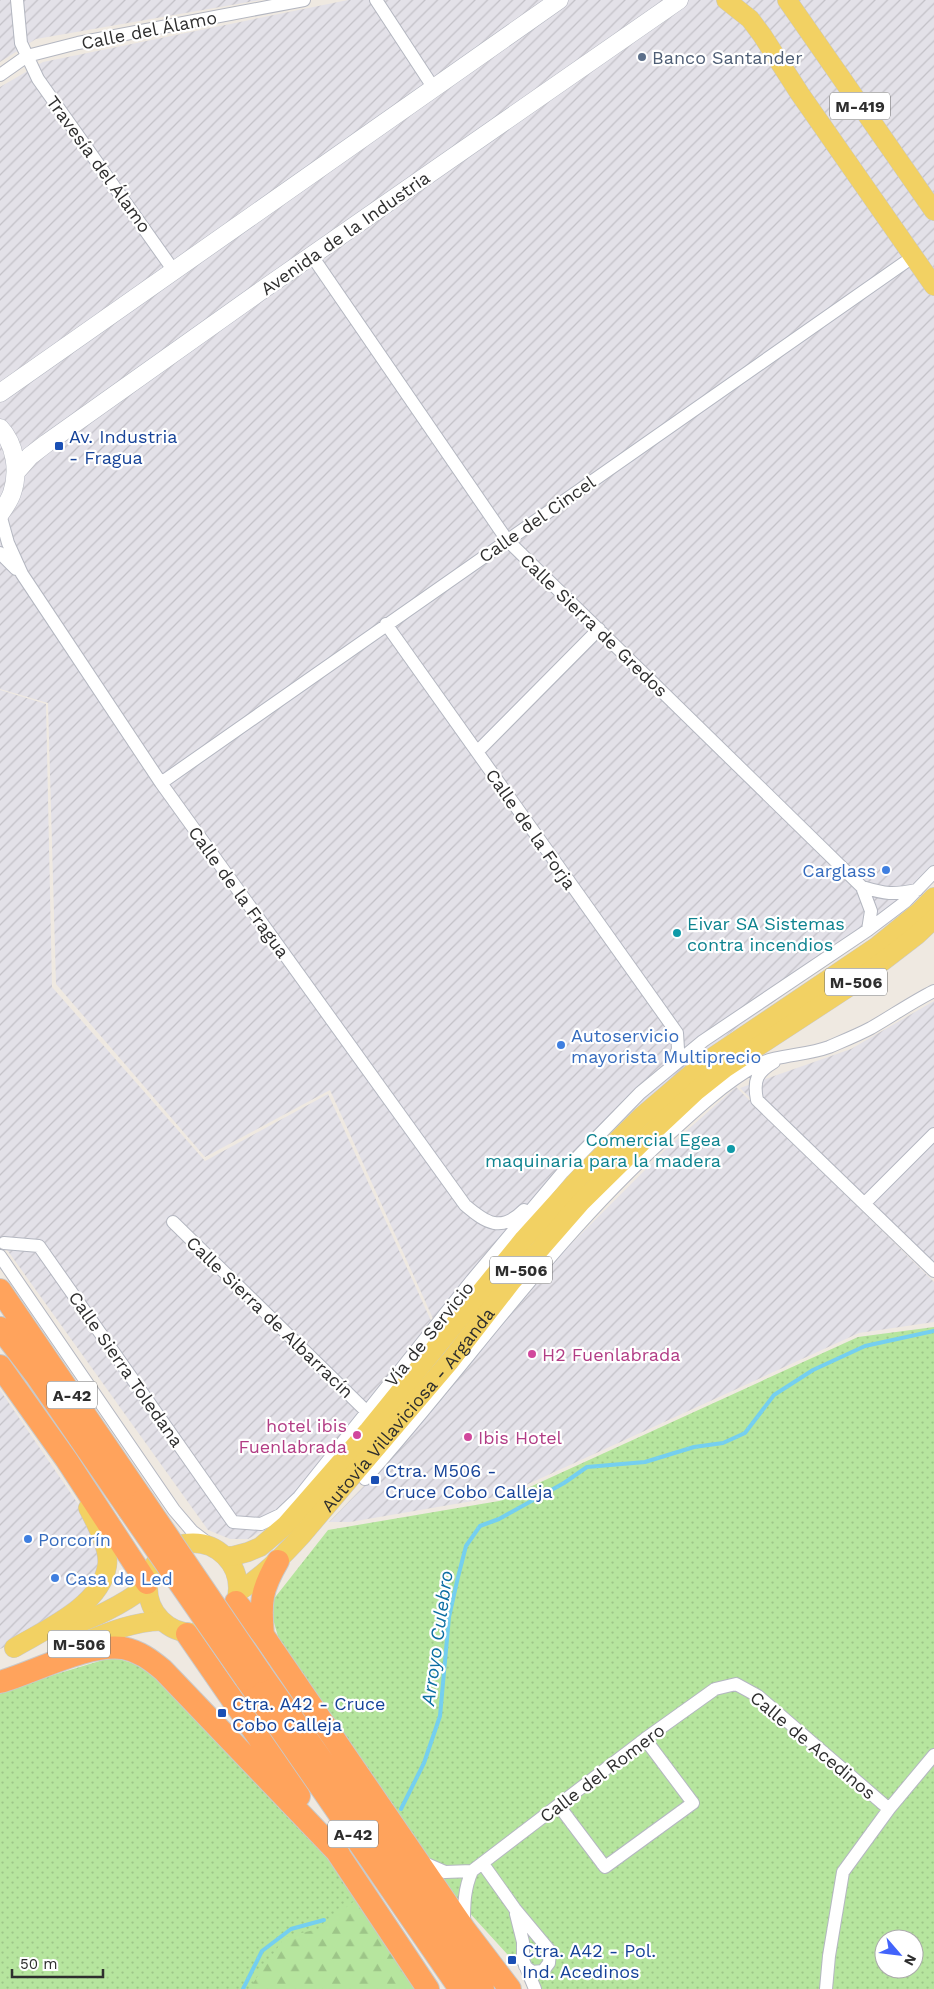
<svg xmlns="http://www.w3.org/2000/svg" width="934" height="1989" font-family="'Work Sans',sans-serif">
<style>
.industrial{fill:url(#industrial-furrows)}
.grass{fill:url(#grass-dots);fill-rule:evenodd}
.forest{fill:url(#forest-firs)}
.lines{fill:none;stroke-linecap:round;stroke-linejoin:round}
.stream{stroke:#75cff0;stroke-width:4}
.street-casing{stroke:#b4b7c1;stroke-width:14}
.secondary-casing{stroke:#b4b7c1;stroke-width:19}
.primary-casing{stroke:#c9c9c9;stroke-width:20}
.highway-casing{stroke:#c9c9c9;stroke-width:24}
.street{stroke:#fff;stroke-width:12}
.secondary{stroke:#fff;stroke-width:18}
.primary{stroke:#f2d163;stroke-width:19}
.highway{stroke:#ffa35c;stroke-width:22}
.highway-bridge-casing{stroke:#c9c9c9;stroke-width:24;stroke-linecap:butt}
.highway-bridge{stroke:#ffa35c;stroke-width:22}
.service-dot{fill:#5c6f8a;stroke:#fff;stroke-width:2}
.transit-dot{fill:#1a4fb4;stroke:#fff;stroke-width:2}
.shop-dot{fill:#3f7fe0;stroke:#fff;stroke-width:2}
.culture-dot{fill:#0f9aa8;stroke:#fff;stroke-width:2}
.hotel-dot{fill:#d1479c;stroke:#fff;stroke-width:2}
.labels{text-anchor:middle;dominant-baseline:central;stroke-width:4.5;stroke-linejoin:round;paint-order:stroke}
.shield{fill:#fff;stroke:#6d6d6d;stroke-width:1}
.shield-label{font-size:16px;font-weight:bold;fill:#2e2e2e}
.street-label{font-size:18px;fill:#2e2e2e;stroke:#fff}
.service-label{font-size:18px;fill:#4e5e75;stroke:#fff;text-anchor:start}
.transit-label{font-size:18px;fill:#164399;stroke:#fff;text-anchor:start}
.shop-label{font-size:18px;fill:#366cbe;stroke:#fff;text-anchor:start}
.culture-label{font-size:18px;fill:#0d838f;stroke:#fff;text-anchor:start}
.hotel-label{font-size:18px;fill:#b23c85;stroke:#fff;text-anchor:start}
.water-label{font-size:19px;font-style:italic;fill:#0d6fa3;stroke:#fff}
</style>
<defs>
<pattern id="industrial-furrows" width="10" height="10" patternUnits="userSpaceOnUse" patternTransform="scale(1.25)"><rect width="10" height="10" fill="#e3e1e8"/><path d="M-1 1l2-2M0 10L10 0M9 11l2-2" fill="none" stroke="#c3c1c7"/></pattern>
<pattern id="grass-dots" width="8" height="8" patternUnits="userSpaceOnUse" patternTransform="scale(1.25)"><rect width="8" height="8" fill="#b6e59e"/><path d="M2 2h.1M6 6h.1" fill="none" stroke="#9dc588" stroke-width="1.8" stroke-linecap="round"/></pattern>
<pattern id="forest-firs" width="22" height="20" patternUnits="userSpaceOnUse" patternTransform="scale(1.25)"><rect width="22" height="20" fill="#b6e59e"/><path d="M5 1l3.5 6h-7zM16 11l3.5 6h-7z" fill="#9dc588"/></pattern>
</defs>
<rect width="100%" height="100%" fill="#efe9e1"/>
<path class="industrial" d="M0,0h261l-225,39 -36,23z
M348,0h586v881l-23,24 -215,152 -124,116 -133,159 -109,-242 -125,67 -149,-173 -8,-281 -48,-14v-602l43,-25z
M0,690l46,14 6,283 153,174 123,-67 109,240 -150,183 -39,22h-18l-22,-9 -208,-290z
M934,1001v277l-194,-190 111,-39z
M736,1087l198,195v40l-75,11 -357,163 -152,26h-21l68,-70 160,-194 109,-109z
M0,1390l109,159 -22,62 -87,38z"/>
<path class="grass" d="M934,1327v662h-395l-104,-114 -156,-235 -10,-35 59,-75 171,-29 359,-164zM884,1939h30v30h-30z
M113,1657l35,11 142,142 66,81 61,98h-417v-298z"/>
<path class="forest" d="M357,1899l58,90h-166l36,-52 33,-8z"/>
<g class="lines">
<path class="stream" d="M401,1809l23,-46 16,-47 9,-99 9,-40 8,-31 14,-20 19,-7 65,-36 23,-16 58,-5 49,-15 29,-4 22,-10 29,-38 39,-25 52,-24 69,-15
M243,1989l19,-38 29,-22 33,-9"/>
<g class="street-casing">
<path id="street" d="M17,0l4,43 17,36 136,192
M376,0l57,87
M0,75l27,-19 51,-13 226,-43
M312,256l195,284 355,347c24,7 30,8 55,3
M0,514l8,29 14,31 139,209 304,422c21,18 36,28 59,5
M0,553l16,16
M386,624l291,409 1,16 -6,16
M477,752l122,-123
M161,783l753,-527
M862,887l9,24 -3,19
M774,1062c-17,10 -21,18 -17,38l177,171
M865,1203l69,-69
M173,1222l193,189
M4,1243l35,3 194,276 28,2 19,-9 19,-18 173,-217 91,-108 77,-79 63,-52 165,-111 37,-28 29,-30
M0,1256l174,254 18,21 21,16
M365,1479c101,-113 187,-239 300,-341 26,-24 59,-55 90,-72 22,-12 50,-10 74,-19 14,-6 29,-12 42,-19 21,-12 41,-26 63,-37
M559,1806l46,61 88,-64 -48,-64
M422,1862l23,10 27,-1
M483,1864l32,45 35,42 -1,12 -6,8 -11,1 -7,-6
M516,1914l7,28v18l12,29
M464,1924c0,-19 0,-35 8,-53l173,-132 70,-50 21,-5 22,12 131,113
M826,1989l3,-33 14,-84 46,-63 45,-54"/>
</g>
<g class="secondary-casing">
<path id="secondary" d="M0,393l559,-393
M0,428c16,17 19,44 12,65 -2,7 -8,15 -12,21
M16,472l14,-16 17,-13 211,-150 421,-293"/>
</g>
<g class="primary-casing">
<g id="primary">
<path d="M726,0l24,19 12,16 38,59 134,192"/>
<path d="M787,0l147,211"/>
<circle cx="193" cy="1588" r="45"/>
<path d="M225,1556h8l15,-4 12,-5 26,-22 83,-95 155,-191 57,-63 61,-60 62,-53 172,-116 44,-36 14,-14"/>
<path id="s1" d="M238,1592c25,-16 44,-35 64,-57l148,-174 62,-80 69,-79 67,-66 48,-45 29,-23 127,-83 65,-50 17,-16"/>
<path d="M57,1632c35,-14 60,-23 90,-46"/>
<path d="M71,1647c29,-11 57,-25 90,-26"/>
<path d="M14,1648c30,-18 87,-42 93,-82 3,-17 -11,-43 -19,-58"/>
</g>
</g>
<g class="highway-casing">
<path id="highway" d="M0,1290l143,210
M0,1328l36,47 93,135
M0,1366l66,93 81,124
M236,1602l27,33 202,295 45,59
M187,1634l112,162
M263,1635c-3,-33 -2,-45 15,-74
M260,1672l223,317
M246,1679l214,310
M0,1682c35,-10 88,-39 123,-34 16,3 28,12 40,22l176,184
M331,1843l97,146"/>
</g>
<use href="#street" class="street"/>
<use href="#secondary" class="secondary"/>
<use href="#primary" class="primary"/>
<use href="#highway" class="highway"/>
<g class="highway-bridge-casing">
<path id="highway-bridge" d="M143,1500l117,172
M129,1510l117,169"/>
</g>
<use href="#highway-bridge" class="highway-bridge"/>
</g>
<circle class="service-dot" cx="642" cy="57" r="5"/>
<g class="transit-dot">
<rect x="54" y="441" width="10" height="10" rx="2.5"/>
<rect x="370" y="1475" width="10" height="10" rx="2.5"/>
<rect x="217" y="1708" width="10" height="10" rx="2.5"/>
<rect x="507" y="1955" width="10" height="10" rx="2.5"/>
</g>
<g class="shop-dot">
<circle cx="886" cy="870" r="5"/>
<circle cx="561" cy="1045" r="5"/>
<circle cx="28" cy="1539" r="5"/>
<circle cx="55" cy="1578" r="5"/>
</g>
<g class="culture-dot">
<circle cx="677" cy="933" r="5"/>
<circle cx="731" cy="1149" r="5"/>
</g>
<g class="hotel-dot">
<circle cx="532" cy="1354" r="5"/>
<circle cx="357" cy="1435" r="5"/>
<circle cx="468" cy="1437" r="5"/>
</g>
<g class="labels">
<g class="shield">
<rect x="830" y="92.5" width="60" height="27" rx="4"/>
<rect x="825" y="968.5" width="62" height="27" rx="4"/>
<rect x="490" y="1256.5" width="62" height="27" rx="4"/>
<rect x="47" y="1381.5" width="50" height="27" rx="4"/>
<rect x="48" y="1630.5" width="62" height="27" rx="4"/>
<rect x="328" y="1820.5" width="50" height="27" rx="4"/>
</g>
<g class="shield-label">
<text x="860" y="106">M-419</text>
<text x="856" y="982">M-506</text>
<text x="521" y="1270">M-506</text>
<text x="72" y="1395">A-42</text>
<text x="79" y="1644">M-506</text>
<text x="353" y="1834">A-42</text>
</g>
<g class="street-label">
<text transform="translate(149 30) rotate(-11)">Calle del Álamo</text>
<text transform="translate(99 164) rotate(54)">Travesía del Álamo</text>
<text transform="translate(345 233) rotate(-35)">Avenida de la Industria</text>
<text transform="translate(537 519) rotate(-35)">Calle del Cincel</text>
<text transform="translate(594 625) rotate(44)">Calle Sierra de Gredos</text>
<text transform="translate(531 829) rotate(55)">Calle de la Forja</text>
<text transform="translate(239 892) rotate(54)">Calle de la Fragua</text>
<text transform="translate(270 1317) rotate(44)">Calle Sierra de Albarracín</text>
<text transform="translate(429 1334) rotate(-51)">Vía de Servicio</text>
<text transform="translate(126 1369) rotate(55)">Calle Sierra Toledana</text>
<text stroke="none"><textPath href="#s1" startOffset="250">Autovía Villaviciosa - Arganda</textPath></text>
<text transform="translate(813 1745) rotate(40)">Calle de Acedinos</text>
<text transform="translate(602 1773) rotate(-37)">Calle del Romero</text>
</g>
<g class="service-label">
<text x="652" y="57">Banco Santander</text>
</g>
<g class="transit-label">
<text x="69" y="436">Av. Industria<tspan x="69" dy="21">- Fragua</tspan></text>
<text x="385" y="1470">Ctra. M506 -<tspan x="385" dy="21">Cruce Cobo Calleja</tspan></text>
<text x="232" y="1703">Ctra. A42 - Cruce<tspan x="232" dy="21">Cobo Calleja</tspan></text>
<text x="522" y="1950">Ctra. A42 - Pol.<tspan x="522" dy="21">Ind. Acedinos</tspan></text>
</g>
<g class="shop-label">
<text x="876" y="870" text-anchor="end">Carglass</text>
<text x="571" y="1035">Autoservicio<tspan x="571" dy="21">mayorista Multiprecio</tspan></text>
<text x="38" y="1539">Porcorín</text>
<text x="65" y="1578">Casa de Led</text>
</g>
<g class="culture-label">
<text x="687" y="923">Eivar SA Sistemas<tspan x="687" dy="21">contra incendios</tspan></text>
<text x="721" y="1139" text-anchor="end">Comercial Egea<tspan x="721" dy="21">maquinaria para la madera</tspan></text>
</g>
<g class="hotel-label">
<text x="542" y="1354">H2 Fuenlabrada</text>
<text x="347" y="1425" text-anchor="end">hotel ibis<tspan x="347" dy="21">Fuenlabrada</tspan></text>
<text x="478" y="1437">Ibis Hotel</text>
</g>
<g class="water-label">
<text transform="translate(437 1638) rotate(-82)">Arroyo Culebro</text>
</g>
</g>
<g transform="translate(899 1954) rotate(118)"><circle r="24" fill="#ffffff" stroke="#ababab"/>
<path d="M0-4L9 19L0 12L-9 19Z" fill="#4264fb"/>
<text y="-8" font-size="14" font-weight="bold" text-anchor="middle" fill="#2e2e2e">N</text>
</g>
<path d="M12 1969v8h91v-8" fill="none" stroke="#2e2e2e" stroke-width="2.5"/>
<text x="20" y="1969" font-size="15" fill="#2e2e2e" stroke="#ffffff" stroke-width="4" paint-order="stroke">50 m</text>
</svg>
